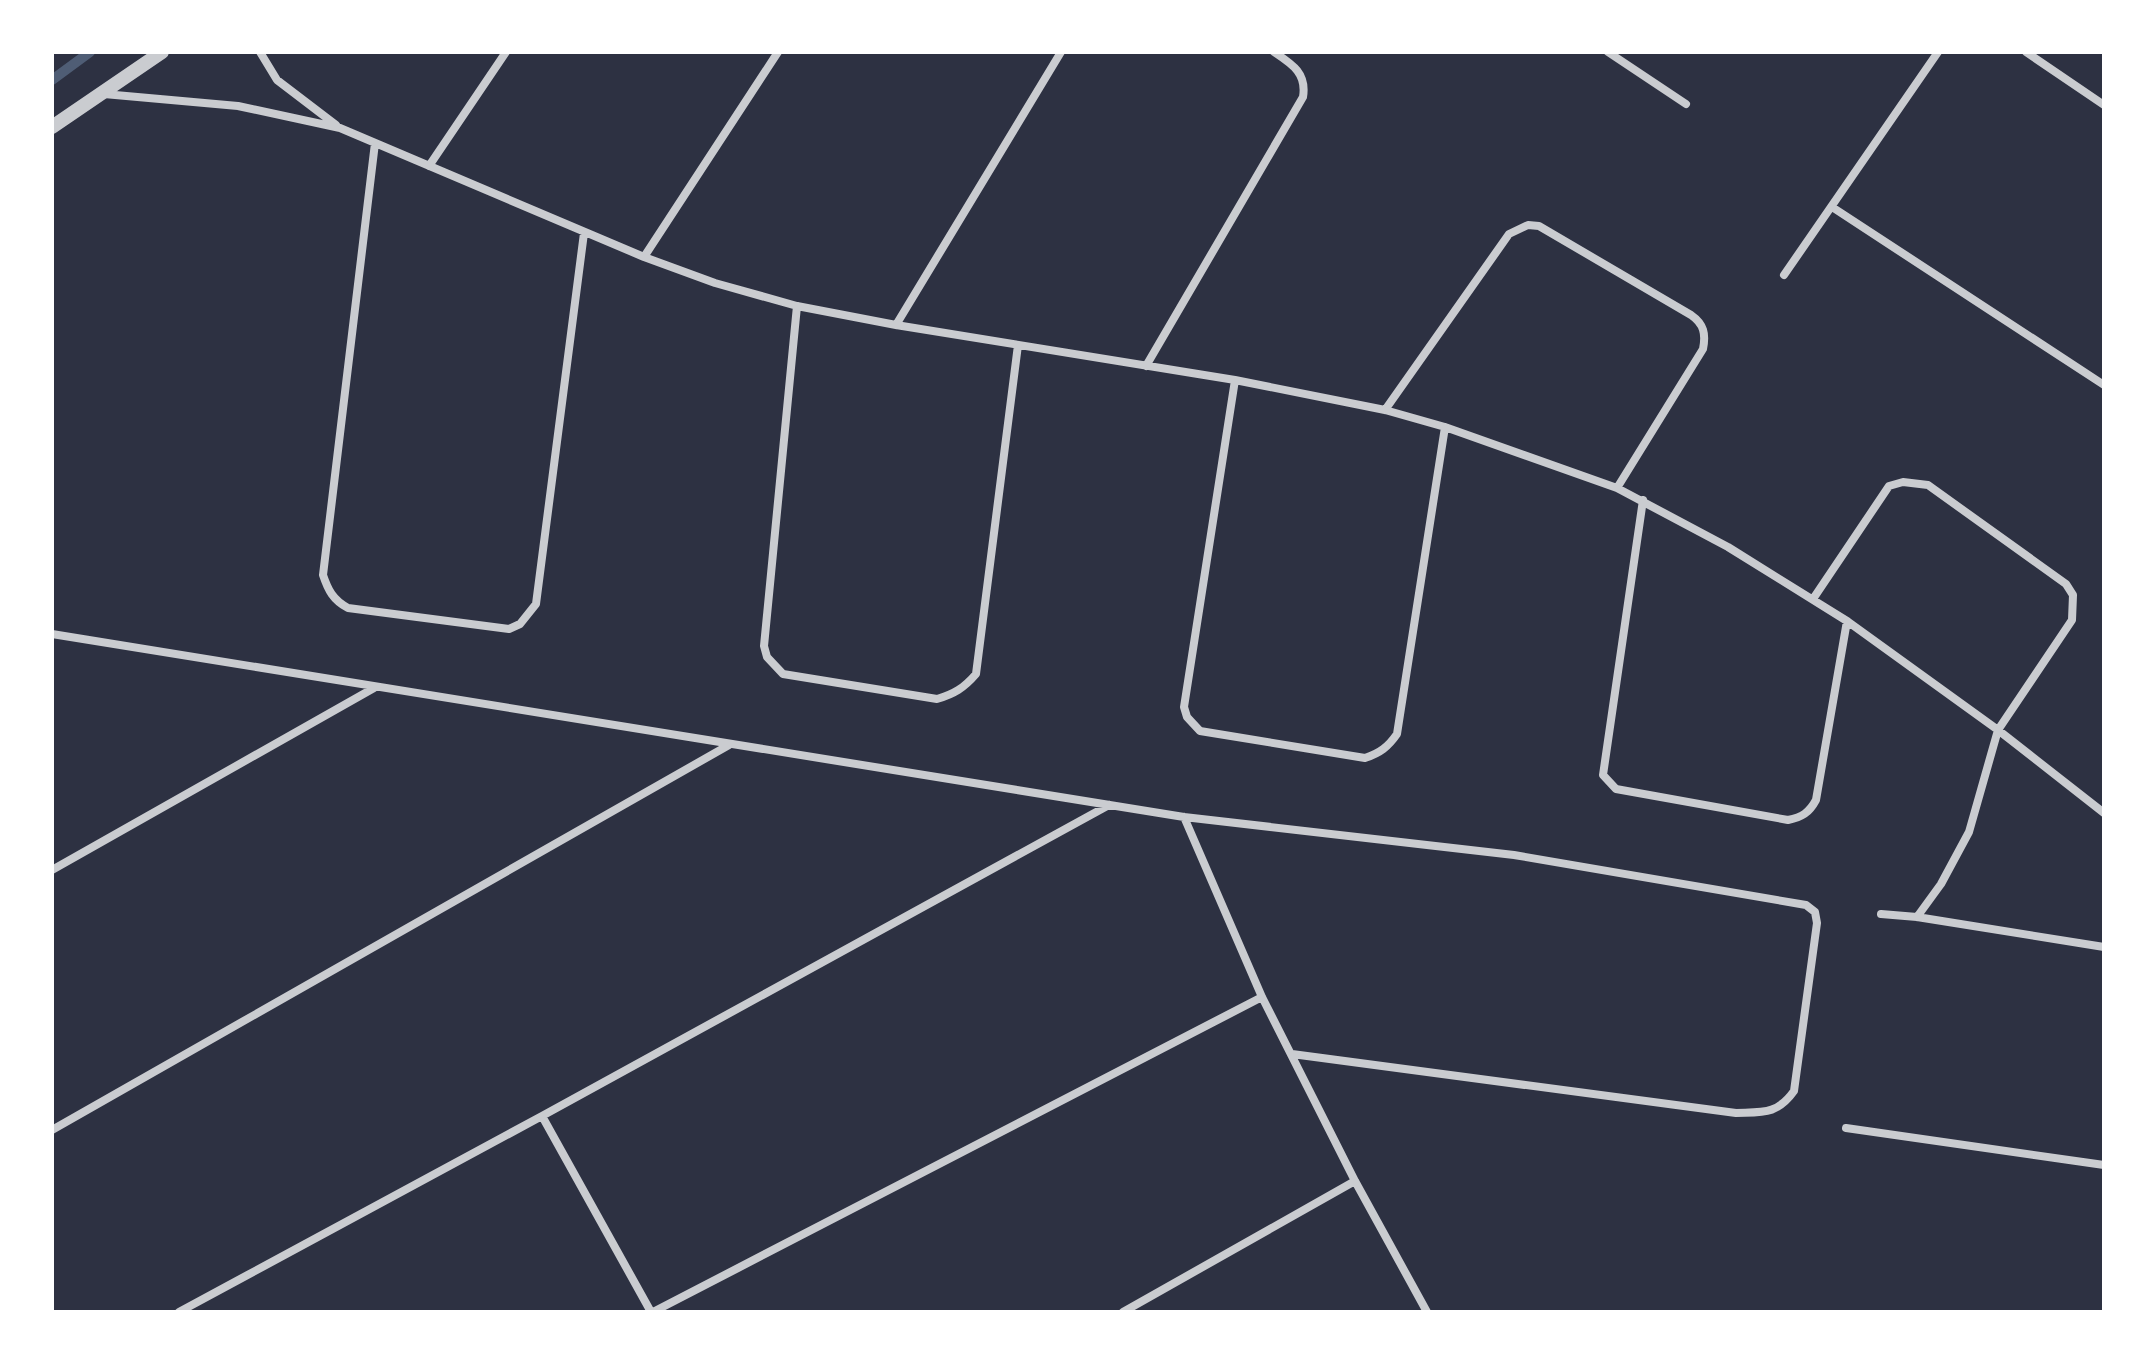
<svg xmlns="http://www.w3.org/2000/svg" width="2156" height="1364" font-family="'Exo 2',sans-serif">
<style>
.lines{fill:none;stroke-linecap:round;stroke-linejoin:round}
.stream{stroke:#4f5d75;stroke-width:10}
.minor{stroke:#caccd0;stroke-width:8}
.tertiary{stroke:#caccd0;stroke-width:14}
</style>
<rect width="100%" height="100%" fill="#2d3142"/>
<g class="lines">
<path class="stream" d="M52,80l38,-28"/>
<path class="minor" d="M260,52l17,28 59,45
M1608,52l78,52
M2026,52l78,53
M104,94l134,12 102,22 304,129 71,26 82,23 99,19 339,55 150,30 60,17 172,61 111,59 119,74 151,109 106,83
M375,143l-52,432c5,15 10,25 25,33l161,21 11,-5 16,-20 48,-371
M429,166l77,-114
M1832,207l272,178
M644,257l134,-205
M1784,275l154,-223
M797,306l-33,340 3,11 16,17 154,25c17,-5 27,-11 39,-25l42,-329
M896,325l165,-273
M1146,366l157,-269c4,-24 -11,-33 -29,-45
M1235,380l-51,327 3,10 13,14 165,27c15,-5 23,-11 32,-24l48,-307
M1385,410l124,-176 19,-9 11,1 152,89c13,9 15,19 12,34l-86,139
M1643,500l-40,275 13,14 172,31c14,-3 21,-7 28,-20l31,-179
M1813,599l76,-113 14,-4 25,3 138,99 7,11 -1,25 -74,110 -29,102 -28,52 -24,33
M52,634l1132,183 330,38 292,50 9,7 2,11 -23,168c-17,24 -32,21 -58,22l-444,-59
M1184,817l78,180 93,184 72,131
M52,870l322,-182
M1881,914l36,3 187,30
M542,1116l109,196
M1846,1128l258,37
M52,1130l677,-385
M179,1312l363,-196 567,-311
M653,1312l609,-315
M1123,1312l232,-131"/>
<path class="tertiary" d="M52,127l110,-75"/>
</g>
<rect width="2156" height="1364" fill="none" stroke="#ffffff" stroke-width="108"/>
</svg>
